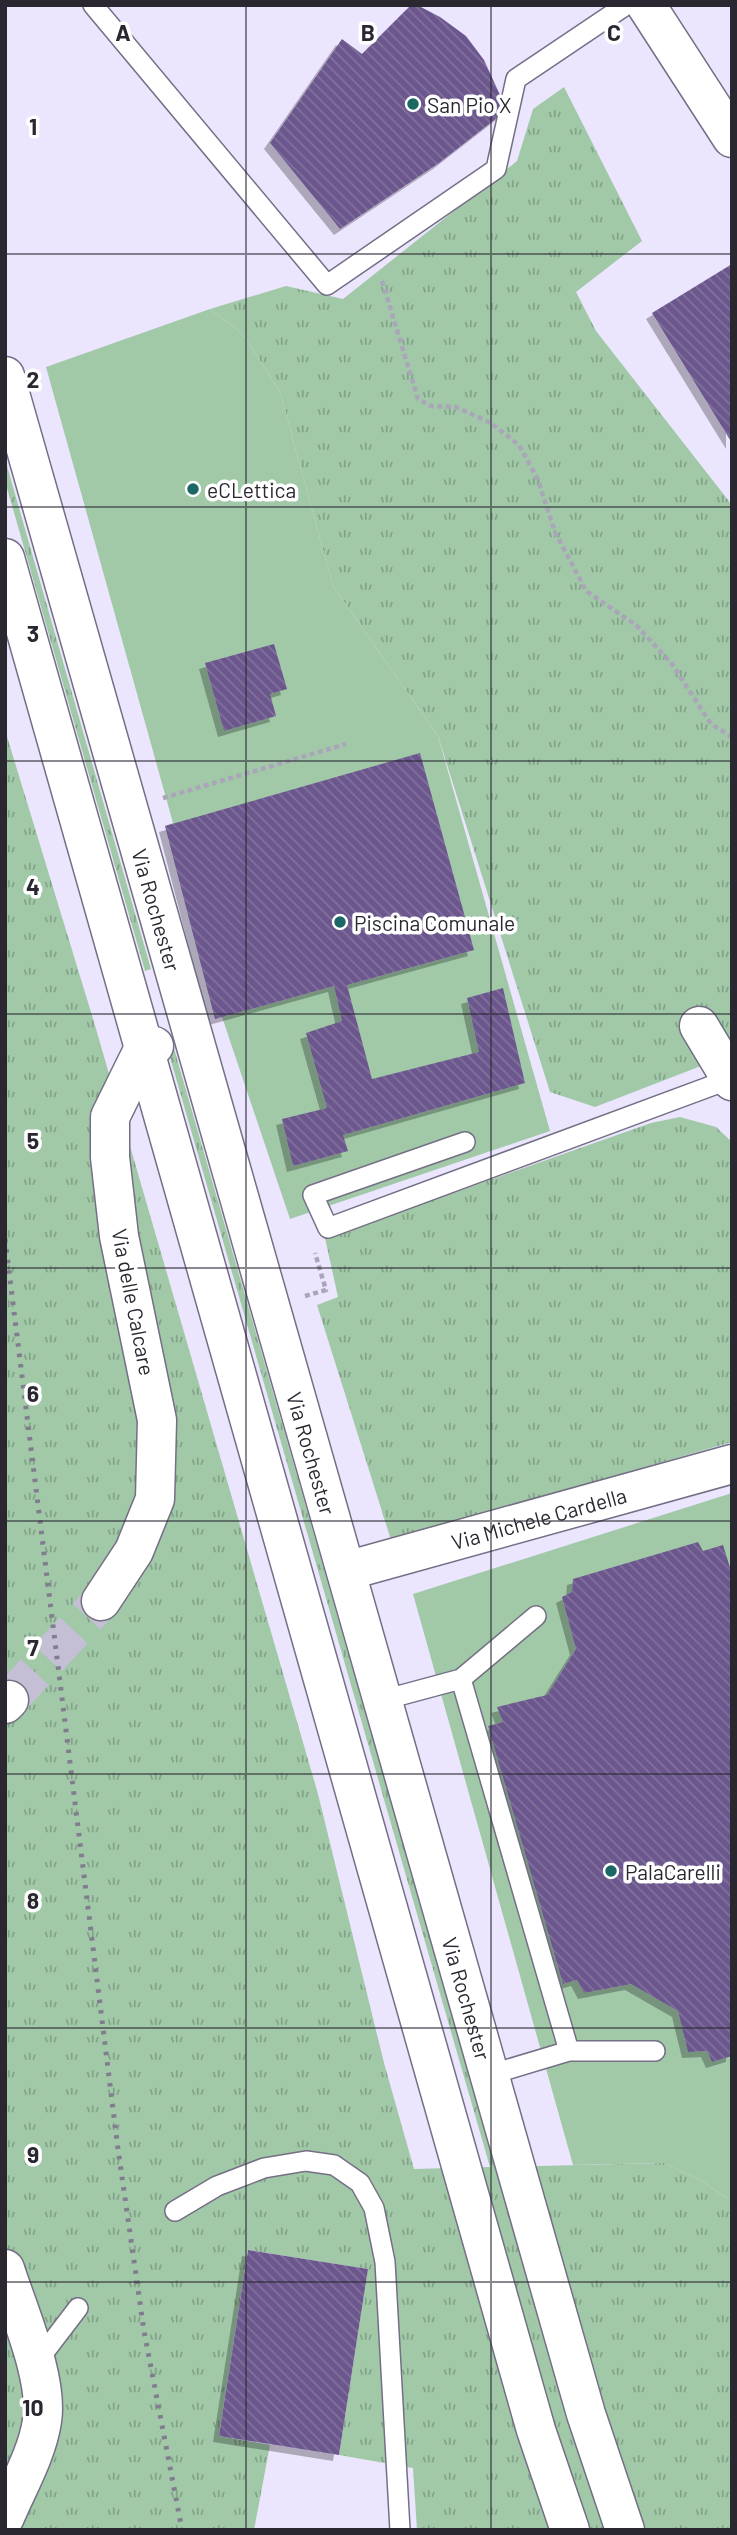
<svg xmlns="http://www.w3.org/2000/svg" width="737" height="2535" font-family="Barlow,sans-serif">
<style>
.grass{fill:url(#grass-tufts)}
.pitch{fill:#a1c9a8}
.building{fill:url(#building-back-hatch);filter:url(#shadow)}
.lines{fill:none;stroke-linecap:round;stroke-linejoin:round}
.secondary-tunnel{stroke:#c4bfd5;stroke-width:38;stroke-dasharray:38 19;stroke-linecap:butt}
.lane-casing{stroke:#746f85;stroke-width:22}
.street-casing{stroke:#746f85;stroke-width:41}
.secondary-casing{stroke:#746f85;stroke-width:41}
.path{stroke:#aaa5b9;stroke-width:4.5;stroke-dasharray:5 3.5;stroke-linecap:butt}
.lane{stroke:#fff;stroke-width:19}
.street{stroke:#fff;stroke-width:38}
.secondary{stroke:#fff;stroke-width:38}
.rail{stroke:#817d8e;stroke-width:5;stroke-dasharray:3.5 7;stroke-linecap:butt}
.grid{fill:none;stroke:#2a2731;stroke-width:2;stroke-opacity:0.55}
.poi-dot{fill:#1a6766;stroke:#fff;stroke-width:2.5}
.labels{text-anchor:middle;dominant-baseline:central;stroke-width:7;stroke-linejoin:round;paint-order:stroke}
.poi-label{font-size:21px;fill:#2a2731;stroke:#fff;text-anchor:start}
.street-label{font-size:21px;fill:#2a2731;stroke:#fff}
.grid-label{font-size:23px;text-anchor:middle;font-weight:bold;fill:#2a2731;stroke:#fff;stroke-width:7;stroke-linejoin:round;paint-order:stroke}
</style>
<defs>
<pattern id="grass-tufts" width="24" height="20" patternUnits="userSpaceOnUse" patternTransform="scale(1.75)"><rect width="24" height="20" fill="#a1c9a8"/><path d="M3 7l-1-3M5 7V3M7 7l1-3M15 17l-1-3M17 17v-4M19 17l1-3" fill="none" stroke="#83a389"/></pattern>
<pattern id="building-back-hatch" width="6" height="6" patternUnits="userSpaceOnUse" patternTransform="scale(1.75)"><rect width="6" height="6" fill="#6c578e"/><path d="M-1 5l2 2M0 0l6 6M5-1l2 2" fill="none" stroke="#81719b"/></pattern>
<filter id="shadow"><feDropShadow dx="-6" dy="6" stdDeviation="0" flood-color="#0004"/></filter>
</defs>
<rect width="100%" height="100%" fill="#ebe5fe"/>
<path class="grass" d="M564,87l78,154 -66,51 20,39 136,174v549l-137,53 -45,-15 -112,-356 -105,-150 -53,-194 -37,-58 -33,-25 76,-23 57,13 174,-138 16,-52z
M5,459l146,510 -6,2 -140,-490z
M5,730l89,292 224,772 66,269 30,106 76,-2 -323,-1120 6,-2 323,1122 168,-4 38,18 30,21v328h-315l-4,-62 -74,-13 29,-186 -120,-19 -29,186 51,9 -16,85h-249v-1493l2,-1 -2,-9z
M680,1117l36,10 16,15v300l-341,98 -74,-235 21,-8 -13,-59 326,-115z"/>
<path class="pitch" d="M210,309l33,25 37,58 53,194 105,150 112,395 -260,88 -68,-202 -7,2 -50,-193 8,-3 -127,-456z
M732,1493v709l-30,-21 -38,-18 -91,2 -160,-571z"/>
<path class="building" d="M411,5h6l23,12 26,19 18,24 16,35 2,19 -63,49 -99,66 -70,-86 72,-104 20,15z
M732,264v179l-80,-130z
M274,644l13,45 -17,5 6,22 -52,15 -19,-68z
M420,753l54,197 -127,35 25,94 107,-27 -12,-54 36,-10 22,95 -182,52 5,16 -55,15 -11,-47 45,-11 -21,-75 36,-12 -8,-35 -119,33 -50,-193z
M698,1542l5,9 20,-6 9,29v482l-20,6 -5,-11 -19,1 -10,-41 -47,-27 -47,9 -7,-13 -14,4 -75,-258 15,-4 -6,-15 50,-12 29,-46 -14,-52 10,-5 1,-13z
M248,2250l120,19 -29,186 -120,-19z"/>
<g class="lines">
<path class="secondary-tunnel" d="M9,1700l92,-99"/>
<g class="lane-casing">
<path id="lane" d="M93,5l234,280 169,-116 20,-90 110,-74
M465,1142l-152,53 15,33 402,-149
M536,1616l-75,63 108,372h86
M383,1700l78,-21
M489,2075l80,-24
M175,2211l42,-25 47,-18 42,-7 28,4 26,18 14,25 11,54 15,268
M36,2363l42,-55"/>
</g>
<g class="street-casing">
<g id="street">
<path d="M646,5l86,133"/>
<path d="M699,1026l33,55"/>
<path id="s1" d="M346,1571l386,-107"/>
</g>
</g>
<g class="secondary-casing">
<g id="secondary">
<path id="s2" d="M5,376l581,2038 39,116"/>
<path d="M5,558l531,1872 34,100"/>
<path d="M101,1601l33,-50 21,-52 2,-79 -38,-184 -9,-79v-40l34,-69 10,-2"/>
<path d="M5,1704l4,-4"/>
<path d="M5,2269c13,41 44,110 37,152 -5,33 -24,65 -37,96"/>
</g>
</g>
<path class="path" d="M382,281l36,118 13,7 25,1 35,16 28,22 19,35 17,52 31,59 50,34 36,39 39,60 21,13
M163,798l183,-54
M305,1296l21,-6 -11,-37"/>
<use href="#lane" class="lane"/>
<use href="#street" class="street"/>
<use href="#secondary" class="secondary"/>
<path class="rail" d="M5,1239l113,910 26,182 38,199"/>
</g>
<path class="grid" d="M246,5v2525M491,5v2525M5,254h727M5,507h727M5,761h727M5,1014h727M5,1268h727M5,1521h727M5,1774h727M5,2028h727M5,2282h727"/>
<g class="poi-dot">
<circle cx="413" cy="104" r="7"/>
<circle cx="193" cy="489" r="7"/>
<circle cx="340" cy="922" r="7"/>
<circle cx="611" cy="1871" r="7"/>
</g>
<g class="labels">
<g class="poi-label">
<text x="427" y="104">San Pio X</text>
<text x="207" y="489">eCLettica</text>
<text x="354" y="922">Piscina Comunale</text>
<text x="625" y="1871">PalaCarelli</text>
</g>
<g class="street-label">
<text stroke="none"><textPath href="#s2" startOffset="555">Via Rochester</textPath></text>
<text transform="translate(134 1302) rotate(79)">Via delle Calcare</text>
<text stroke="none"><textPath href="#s2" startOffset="1120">Via Rochester</textPath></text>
<text stroke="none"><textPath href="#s1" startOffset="200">Via Michele Cardella</textPath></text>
<text stroke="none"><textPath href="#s2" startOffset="1687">Via Rochester</textPath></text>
</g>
</g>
<g class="grid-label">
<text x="123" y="41">A</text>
<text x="368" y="41">B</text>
<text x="614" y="41">C</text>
<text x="33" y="135">1</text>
<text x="33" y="388">2</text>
<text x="33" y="642">3</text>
<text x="33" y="895">4</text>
<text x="33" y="1149">5</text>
<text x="33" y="1402">6</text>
<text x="33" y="1656">7</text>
<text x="33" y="1909">8</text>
<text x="33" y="2163">9</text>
<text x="33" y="2416">10</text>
</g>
<rect width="737" height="2535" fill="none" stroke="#2a2731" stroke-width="14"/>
</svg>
